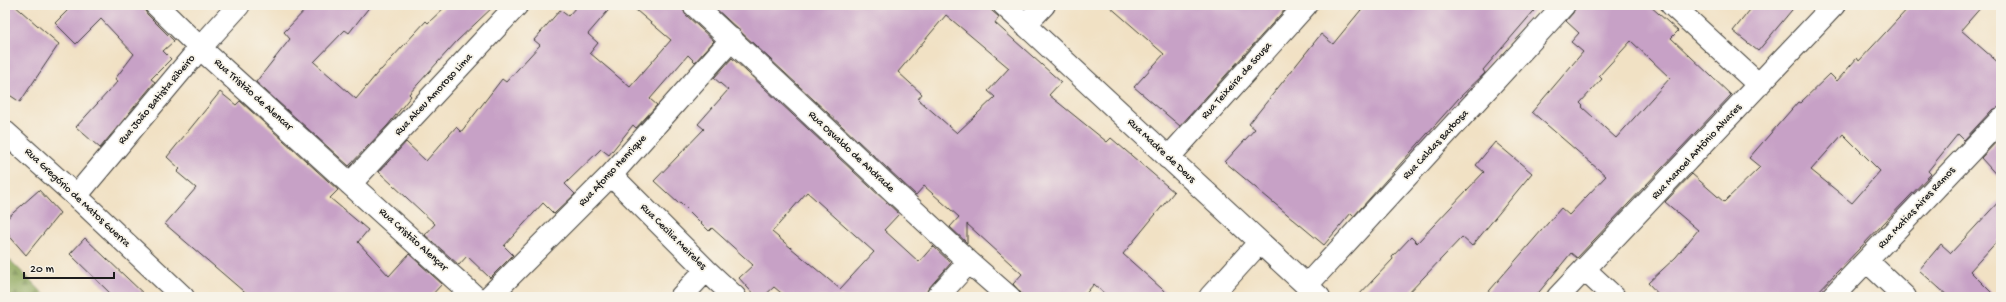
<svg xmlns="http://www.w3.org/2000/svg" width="2006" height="302" font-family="'Gochi Hand',sans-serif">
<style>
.forest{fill:url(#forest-firs);stroke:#526039}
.building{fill:#c7a1c6;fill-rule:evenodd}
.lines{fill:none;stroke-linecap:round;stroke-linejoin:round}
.street-casing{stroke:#3c3a35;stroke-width:24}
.street{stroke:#fff;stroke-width:22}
.labels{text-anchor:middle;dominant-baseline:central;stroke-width:3.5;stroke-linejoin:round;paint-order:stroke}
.street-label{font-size:11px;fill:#1c1c1c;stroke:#f7f3e8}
</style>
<defs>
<pattern id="forest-firs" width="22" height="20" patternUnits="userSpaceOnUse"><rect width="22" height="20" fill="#89a456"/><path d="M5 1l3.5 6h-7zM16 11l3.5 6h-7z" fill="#6f8546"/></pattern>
</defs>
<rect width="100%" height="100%" fill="#f7f3e8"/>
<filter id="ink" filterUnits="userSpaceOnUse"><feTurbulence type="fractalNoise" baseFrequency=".025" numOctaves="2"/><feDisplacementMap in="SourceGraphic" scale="8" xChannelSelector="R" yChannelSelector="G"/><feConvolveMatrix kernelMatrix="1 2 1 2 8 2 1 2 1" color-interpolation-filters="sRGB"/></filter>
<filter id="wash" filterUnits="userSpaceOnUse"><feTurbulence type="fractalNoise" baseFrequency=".012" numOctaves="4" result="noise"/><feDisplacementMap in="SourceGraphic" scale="16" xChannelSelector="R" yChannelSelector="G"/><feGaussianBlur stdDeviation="0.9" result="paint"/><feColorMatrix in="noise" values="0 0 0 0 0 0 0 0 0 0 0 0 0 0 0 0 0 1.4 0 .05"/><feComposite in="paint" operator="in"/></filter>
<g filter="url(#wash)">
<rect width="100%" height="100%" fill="#f1e1c4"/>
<path class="forest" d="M5,255l42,42h-42z"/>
<g id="blocks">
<path class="building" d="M5,5h9l45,39 -39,58 -15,-10z
M73,5h69l5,9 27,27 -11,10 8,8 -20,20 4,3 -55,66 -24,-21 42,-46 -3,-2 19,-25 -33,-35 -25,25 -21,-21z
M310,5h61l-22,28 -4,-3 -31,32 42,37 24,-29h1l45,-49 2,2 19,-18h48l-38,36 -48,53 2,2 -23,29 -39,41 -93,-84 34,-43 -6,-7z
M578,5h35l-25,29 10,9 -8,10 40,34 41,-47 -41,-35h52l3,9 29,27 -19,21 -7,-7 -38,44 7,6 -21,23 -3,-3 -24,30 -8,-6 -36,35 10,10 -21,20 -11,-11 -39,43 9,9 -23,23 -23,-22 -8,9 -34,-30 10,-11 -56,-52 27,-30 20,19 30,-34 5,5 41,-53 4,3 34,-37 -6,-5 26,-30 8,6z
M712,5h273l14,12 -4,6 66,59 -12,13 58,47 4,-4 63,54 -51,62 48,43h-63l-14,-13 -11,13h-62v-4l-8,-9 9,-10 -55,-50v19l-17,-16 9,-10 -35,-31 -8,9zM946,15l63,53 -21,23 7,6 -38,36 -39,-34 4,-5 -24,-22z
M1108,5h181l-109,121 -46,-39 30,-33z
M1365,5h174l-56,65 2,3 -26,25 -105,118 -3,-3 -27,32 -99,-83 30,-33 -6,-5 72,-90 12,10z
M1576,5h73l29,26 -7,7 60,57 -154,163 -6,-5 -36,44h-51l77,-89 8,7 37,-39 -74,-64 51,-60 -12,-10 8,-9 -13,-12 7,-8zM1631,41l39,37 -54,60 -34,-31 1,-1 -3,-3 22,-24 -3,-3z
M1754,5h42l-38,46 -25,-20z
M1911,5h72l-22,25 40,35v42l-9,3 -28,30 -6,-6 -30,37 3,3 -118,123h-152l-13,-14 28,-26 22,-27 -33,-28 27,-28 32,28 36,-35 -11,-9 49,-56 2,1 30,-29 7,7 20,-23 2,3zM1843,134l37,37 -28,32 -41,-33z
M732,58l167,156 -15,16 35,32 14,-16 18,17 -23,26 -3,8h-139l-12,-10 -11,10h-7l-17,-19 14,-13 -41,-37 -3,3 -29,-29 -2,1 -24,-22 50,-52 -6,-5 30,-34 -14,-12zM807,192l67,60 -34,37 -68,-57z
M220,92l16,13 4,-4 98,89 -8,8 38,32 -10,12 31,34 20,-22 33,30 -12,13h-180l-85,-73 31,-36 -19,-16 3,-3 -13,-12z
M2001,137v43l-20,-22z
M1495,142l37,31 -60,73 -10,-9 -57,60h-48l36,-38 -1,-2 19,-20 6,6 67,-71 -8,-7z
M39,190l21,23 -34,42 -21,-24v-11z
M2001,199v38l-31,34 26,26h-47l-30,-27 22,-26 10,9z
M85,238l62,59h-33l-44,-43z"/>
</g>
</g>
<g filter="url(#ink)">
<use href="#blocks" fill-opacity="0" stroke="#3c3a35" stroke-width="1"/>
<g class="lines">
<g class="street-casing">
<path id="street" d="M156,5l44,43 275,249
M694,5l275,257 40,35
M1004,5l315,292
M1672,5l87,80
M1025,25l19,-20
M5,132l71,64 107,101
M1168,158l138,-153
M611,175l95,95 29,27
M350,184l167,-179
M76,196l124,-148 39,-43
M1867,261l38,36
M1585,270l29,27
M1307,285l257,-280
M489,297l122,-122 121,-136
M681,297l25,-27
M937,297l32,-35
M1210,297l49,-54
M1558,297l276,-292
M1832,297l169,-178"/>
</g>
<use href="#street" class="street"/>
</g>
</g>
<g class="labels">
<g class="street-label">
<text transform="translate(1237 81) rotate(-48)">Rua Teixeira de Sousa</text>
<text transform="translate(253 95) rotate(42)">Rua Tristão de Alencar</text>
<text transform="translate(434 95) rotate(-47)">Rua Alceu Amoroso Lima</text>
<text transform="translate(157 100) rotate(-50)">Rua João Batista Ribeiro</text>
<text transform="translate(1436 145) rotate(-47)">Rua Caldas Barbosa</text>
<text transform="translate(1161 151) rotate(43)">Rua Madre de Deus</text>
<text transform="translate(851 152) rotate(43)">Rua Osvaldo de Andrade</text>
<text transform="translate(1697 152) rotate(-47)">Rua Manoel Antônio Alvares</text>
<text transform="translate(613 171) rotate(-47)">Rua Afonso Henrique</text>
<text transform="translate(77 198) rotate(43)">Rua Gregório de Matos Guerra</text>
<text transform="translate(1917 208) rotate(-47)">Rua Matias Aires Ramos</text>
<text transform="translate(673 237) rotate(45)">Rua Cecilia Meireles</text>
<text transform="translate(413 240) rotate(42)">Rua Cristão Alençar</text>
</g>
</g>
<rect width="2006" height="302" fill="none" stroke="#f7f3e8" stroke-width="20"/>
<path d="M24 272v6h90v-6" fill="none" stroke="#1c1c1c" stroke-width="2"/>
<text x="30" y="272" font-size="12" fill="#1c1c1c" stroke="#f7f3e8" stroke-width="3" paint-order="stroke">20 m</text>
</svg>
